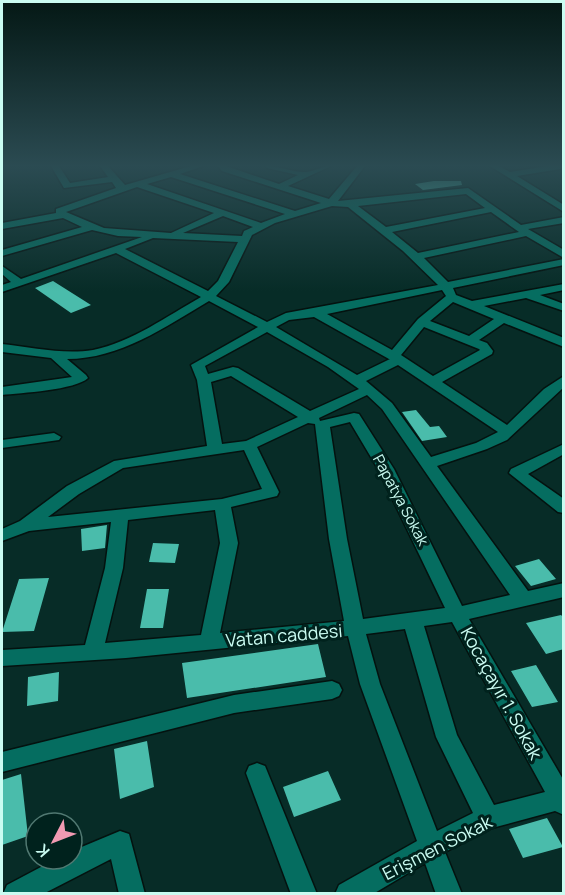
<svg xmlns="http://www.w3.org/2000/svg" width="565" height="895" font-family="Manrope,sans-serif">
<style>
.building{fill:#4abcab}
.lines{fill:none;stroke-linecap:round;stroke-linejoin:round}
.minor-casing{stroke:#04120f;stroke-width:3}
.minor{fill:#056d60;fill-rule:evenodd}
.labels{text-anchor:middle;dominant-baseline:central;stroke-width:6;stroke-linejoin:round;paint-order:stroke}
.street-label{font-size:15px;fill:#cafcf2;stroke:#00221d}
.near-street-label{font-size:18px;fill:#cafcf2;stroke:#00221d}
</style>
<rect width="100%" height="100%" fill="#072c27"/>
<path class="building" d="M434,181h27l1,4 -39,5 -8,-6z
M53,281l38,24 -20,8 -36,-25z
M416,410l14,17 9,-1 8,11 -25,4 -20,-29z
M107,525l-2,23 -23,3 -1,-22z
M153,543l26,1 -4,19 -26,-1z
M539,559l17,20 -25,7 -16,-20z
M49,578l-15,53 -32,1 17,-53z
M147,589h22l-6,39h-23z
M561,615l3,3v31l-18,5 -20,-31z
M318,644l8,33 -139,21 -5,-35z
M536,665l22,37 -26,5 -21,-36z
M59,672l-1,29 -31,5 1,-29z
M147,741l7,46 -34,12 -6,-50z
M328,771l13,29 -47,17 -11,-30z
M21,774l7,62 -26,9v-65z
M547,818l16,29 -40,11 -14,-29z"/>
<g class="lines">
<g class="minor-casing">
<path id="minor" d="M51,166h8l11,17 38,-6 -8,-11h8l17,19 66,-19h12l-23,8 115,37 26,-8 -99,-32 -4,-5h8l53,18 19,-9 -31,-7 -1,-2c13,0 30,7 40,6 9,-1 15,-6 25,-6l-43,20 41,13 28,-33h8l-27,35 130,-13 53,37 43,-8v6l-36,6 36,21v8l-38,-22 -102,22 24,24 116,-23v6l-111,23 3,7 16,6 92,-17v6l-24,5 24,9v7l-38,-13 -42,8 80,32v9l-60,-24 -25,17 8,3 6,8 -1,3 -50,28 65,43 37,-36 20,-13v11l-57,53 -20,9 -50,17 91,125 36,-8v14l-95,22 95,162v34l-9,-4 -63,17 -47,24 17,42h-26l-11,-31 -52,31h-38l4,-9 78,-44 -57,-157 -12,-48 -222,22 -124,8v-16l83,-5 20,-77 6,-46 -82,9 -27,10v-12l18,-8 47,-35 47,-25 93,-15 -10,-66 -6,-15 67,-38 -49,-26c-44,26 -89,58 -142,58l19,16 2,3c-12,12 -68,15 -86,17v-8l70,-10 -21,-19 -49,-6v-8c30,3 61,11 91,6 39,-8 74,-34 108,-53l-85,-44 -114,39v-7l9,-3 -9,-8v-8l19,13 121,-42 -24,-1 -26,-6 -90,26v-6l80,-23 -19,-9 -61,11v-6l54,-10v-4l60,-21 -4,-6 -48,6zM171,177l114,37 -24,9 -114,-39zM137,187l77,26 -43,20 -67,-5 -38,-16zM466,194l19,14 -99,19 -28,-21zM332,206l16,1 55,44 35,34 -152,28 -19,9 -51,-26 13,-14 23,-47 23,-12zM491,212l28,20 -101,21 -26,-21zM223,216l30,11 -9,4 -2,5 -59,-3zM153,238l85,4 -20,39 -10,10 -83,-42zM442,290l4,6 -28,23 -26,31 -65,-36zM453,302l41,17 -25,17 -39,-15zM314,317l75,42h1l-33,16 -81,-48 13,-7zM424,327l55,22 1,1 -47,26 -32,-21zM267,332l61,35 31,22 -49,22 -72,-43 -5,-1 -25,7 -3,-8zM398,365l100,67 -22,11 -45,14 -39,-54 -26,-22zM231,376l67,41 -52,24 -24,3 -11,-62zM367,395l15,14 128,186 -48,11 -68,-137 -35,-55 -5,-1 -34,8 -1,-3zM350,422l28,47 67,139 -82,11 -16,-80 -17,-112zM308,423l7,1 14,115 15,82 -124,12 18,-90 -7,-36 46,-11 2,-4 -22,-45zM244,450l18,39 -40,10 -174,18 31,-23 44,-26zM215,510l5,33 -19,92 -96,8 18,-75 5,-48zM452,622l93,170 -51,13 -37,-70 -33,-109zM405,629l31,108 37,76 -36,18 -57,-147 -14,-50z
M490,166h9l11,6 38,-6h16l-4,3 -43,7 47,29v7z
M54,433l7,4 -2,3 -57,8v-8z
M564,444v10l-36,20 36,25v14l-6,-1 -49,-39 2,-4z
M332,681l7,3 3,6 -3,6 -7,3 -98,14 -232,59v-20l232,-57z
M257,763l8,3 52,128h-26l-45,-121 3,-7z
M120,831l9,3 16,60h-26l-8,-35 -68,35h-40l4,-9 49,-26h16v-8z"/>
</g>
<use href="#minor" class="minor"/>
</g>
<linearGradient id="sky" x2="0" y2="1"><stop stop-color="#041815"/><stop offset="0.57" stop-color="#2b4b52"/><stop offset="1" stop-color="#2b4b52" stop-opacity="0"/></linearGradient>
<rect width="565" height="291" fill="url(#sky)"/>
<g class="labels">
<g class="street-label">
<text transform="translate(401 500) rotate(62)">Papatya Sokak</text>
</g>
<g class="near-street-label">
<text transform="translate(284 635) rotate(-5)">Vatan caddesi</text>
<text transform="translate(502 693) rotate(61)">Kocaçayır 1. Sokak</text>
<text transform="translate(437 847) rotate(-27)">Erişmen Sokak</text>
</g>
</g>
<rect width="565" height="895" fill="none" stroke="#cafcf2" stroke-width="6"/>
<g transform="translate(54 841) rotate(228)"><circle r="28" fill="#00221d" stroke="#517972" stroke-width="1.5"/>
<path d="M0-4.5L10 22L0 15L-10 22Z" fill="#f19ab2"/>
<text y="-9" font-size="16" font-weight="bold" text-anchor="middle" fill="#cafcf2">K</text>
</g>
</svg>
